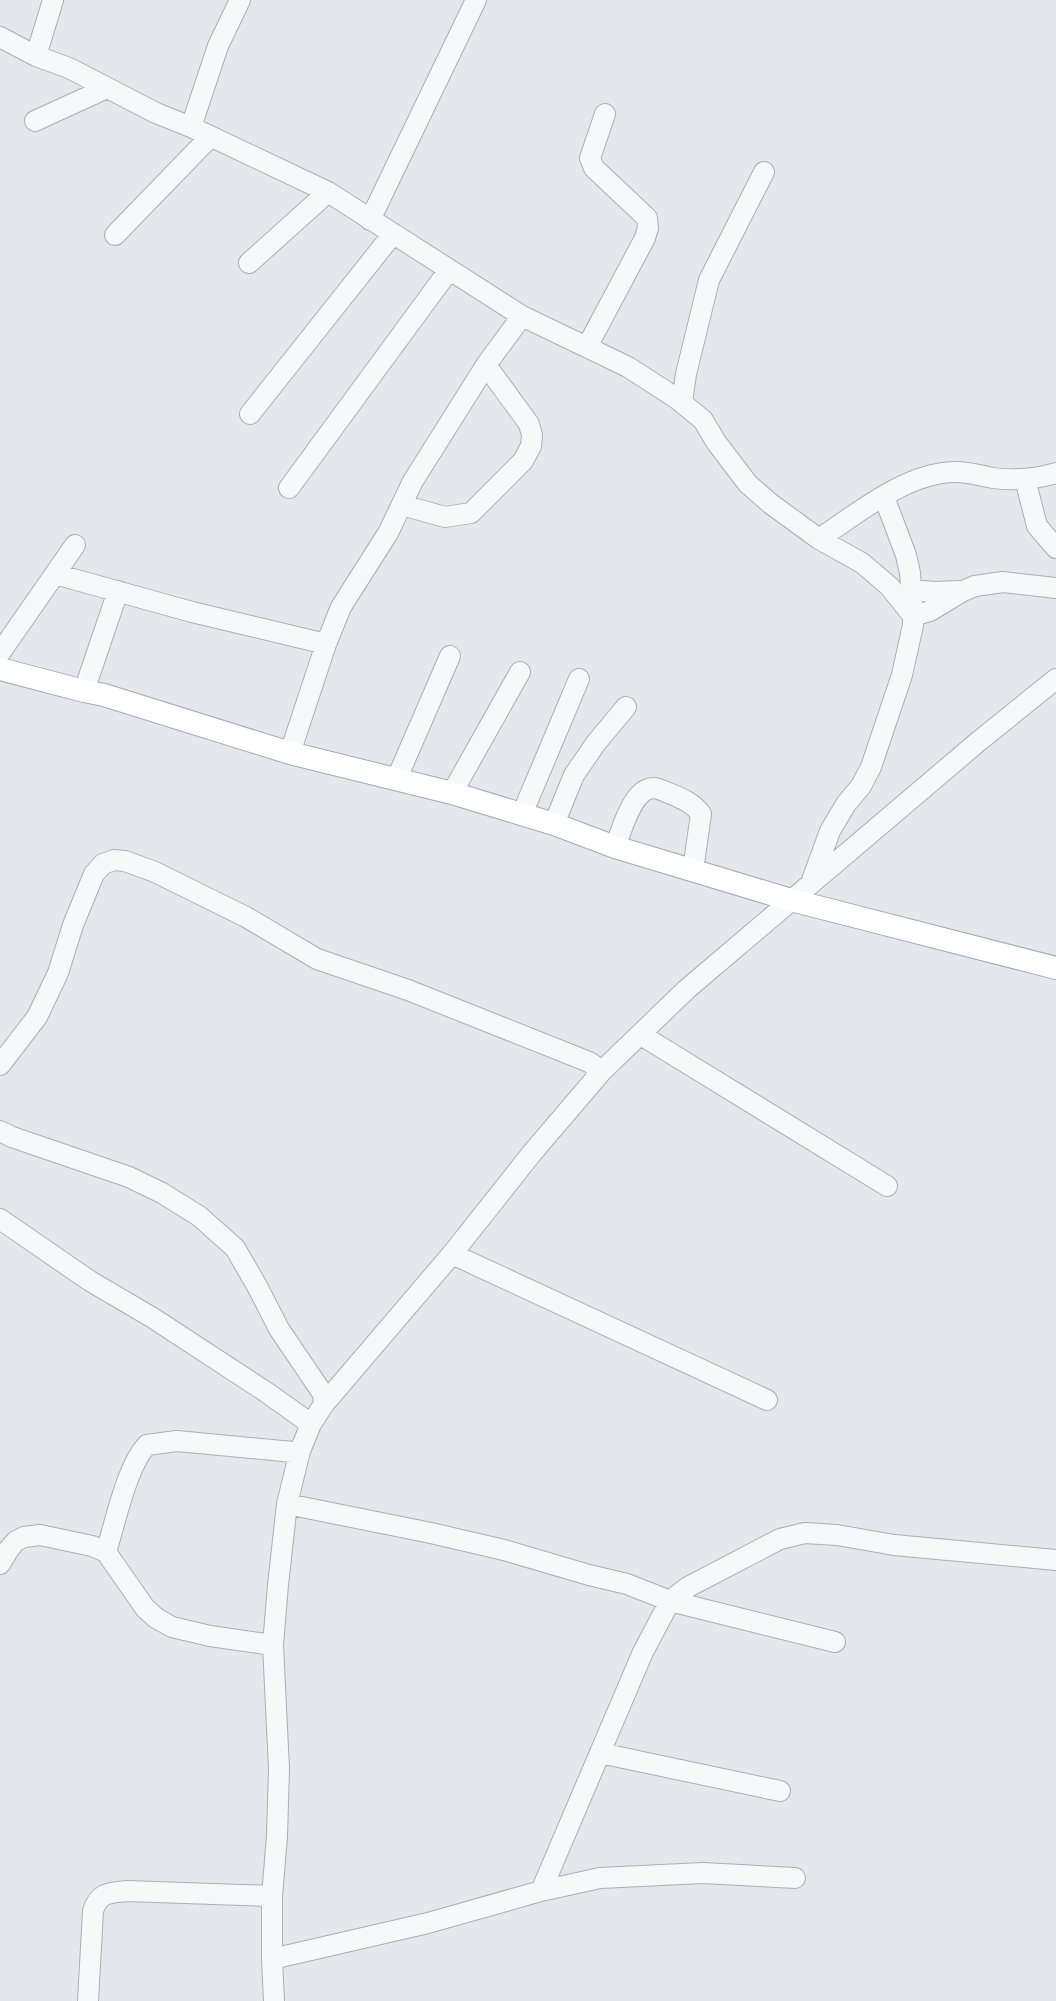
<svg xmlns="http://www.w3.org/2000/svg" width="1056" height="2001" font-family="Rubik,sans-serif">
<style>
.lines{fill:none;stroke-linecap:round;stroke-linejoin:round}
.minor-casing{stroke:#a9aeb7;stroke-width:22}
.major-casing{stroke:#a3abb8;stroke-width:24}
.minor{stroke:#f7f8fa;stroke-width:20}
.major{stroke:#fff;stroke-width:22}
</style>
<rect width="100%" height="100%" fill="#e4e7ec"/>
<g class="lines">
<g class="minor-casing">
<path id="minor" d="M0,37l36,19 33,12 87,45 35,14 137,65 194,124 106,51 48,31 27,22 13,22 32,42 23,20 48,35 43,24 27,23 24,30v9l-11,50 -31,92 -10,19 -15,18 -16,27 -19,52
M36,56l17,-56
M35,121l72,-33
M191,127l27,-81 22,-46
M370,220l106,-220
M115,235l95,-98
M249,263l79,-71
M587,347l58,-109 3,-10 -1,-10 -53,-50 -4,-10 15,-44
M682,403l4,-29 23,-94 55,-108
M250,414l142,-179
M1025,479l12,47 19,22
M289,488l160,-218
M884,497l22,58 4,18 3,43 17,-5 33,-20 12,-5 28,-4 53,6
M402,505l43,12 26,-4 52,-52 8,-15 1,-11 -3,-11 -43,-59
M819,539c39,-26 87,-66 135,-67 13,-1 26,4 39,6 22,3 42,1 63,-5
M55,574l137,38 134,32
M912,590l22,2 26,-1
M0,653l75,-108
M84,691l34,-100
M290,753l36,-109 15,-37 47,-74 25,-52 73,-116 36,-49
M397,778l53,-122
M452,793l68,-121
M522,814l57,-135
M554,824l20,-49 22,-32 30,-36
M615,847c7,-17 17,-58 38,-59 5,0 13,4 18,6 12,5 22,9 30,20l-8,56
M641,1035l246,151
M0,1065l37,-48 21,-44 15,-48 21,-51 9,-10 11,-4 11,1 30,11 91,45 71,42 91,31 181,72 13,9
M0,1131l12,6 117,40 33,16 37,23 36,32 22,38 22,43 44,65 1,10
M0,1219l90,62 63,37 113,74 45,32
M452,1254l315,146
M287,1504l144,29 73,17 85,25 38,9 43,17 165,41
M106,1552c9,-28 21,-87 41,-107l30,-4 116,11 7,-1
M0,1564l9,-15 7,-8 8,-4 16,-2 52,11 14,6 39,56 11,10 16,9 38,9 63,9
M600,1753l180,38
M541,1891l102,-239 27,-51 18,-14 92,-48 25,-6 32,2 57,10 162,15
M272,1959l156,-36 113,-32 59,-13 103,-5 92,5
M88,2001l5,-90c6,-19 16,-18 34,-20l145,5
M274,2001l-2,-42v-63l5,-60 2,-67 -6,-124 5,-60 9,-81 13,-53 11,-27 13,-20 128,-150 80,-101 70,-82 85,-82 292,-248 77,-62"/>
</g>
<g class="major-casing">
<path id="major" d="M0,669l84,22 20,4 186,58 162,40 102,31 61,23 176,53 265,68"/>
</g>
<use href="#minor" class="minor"/>
<use href="#major" class="major"/>
</g>
</svg>
